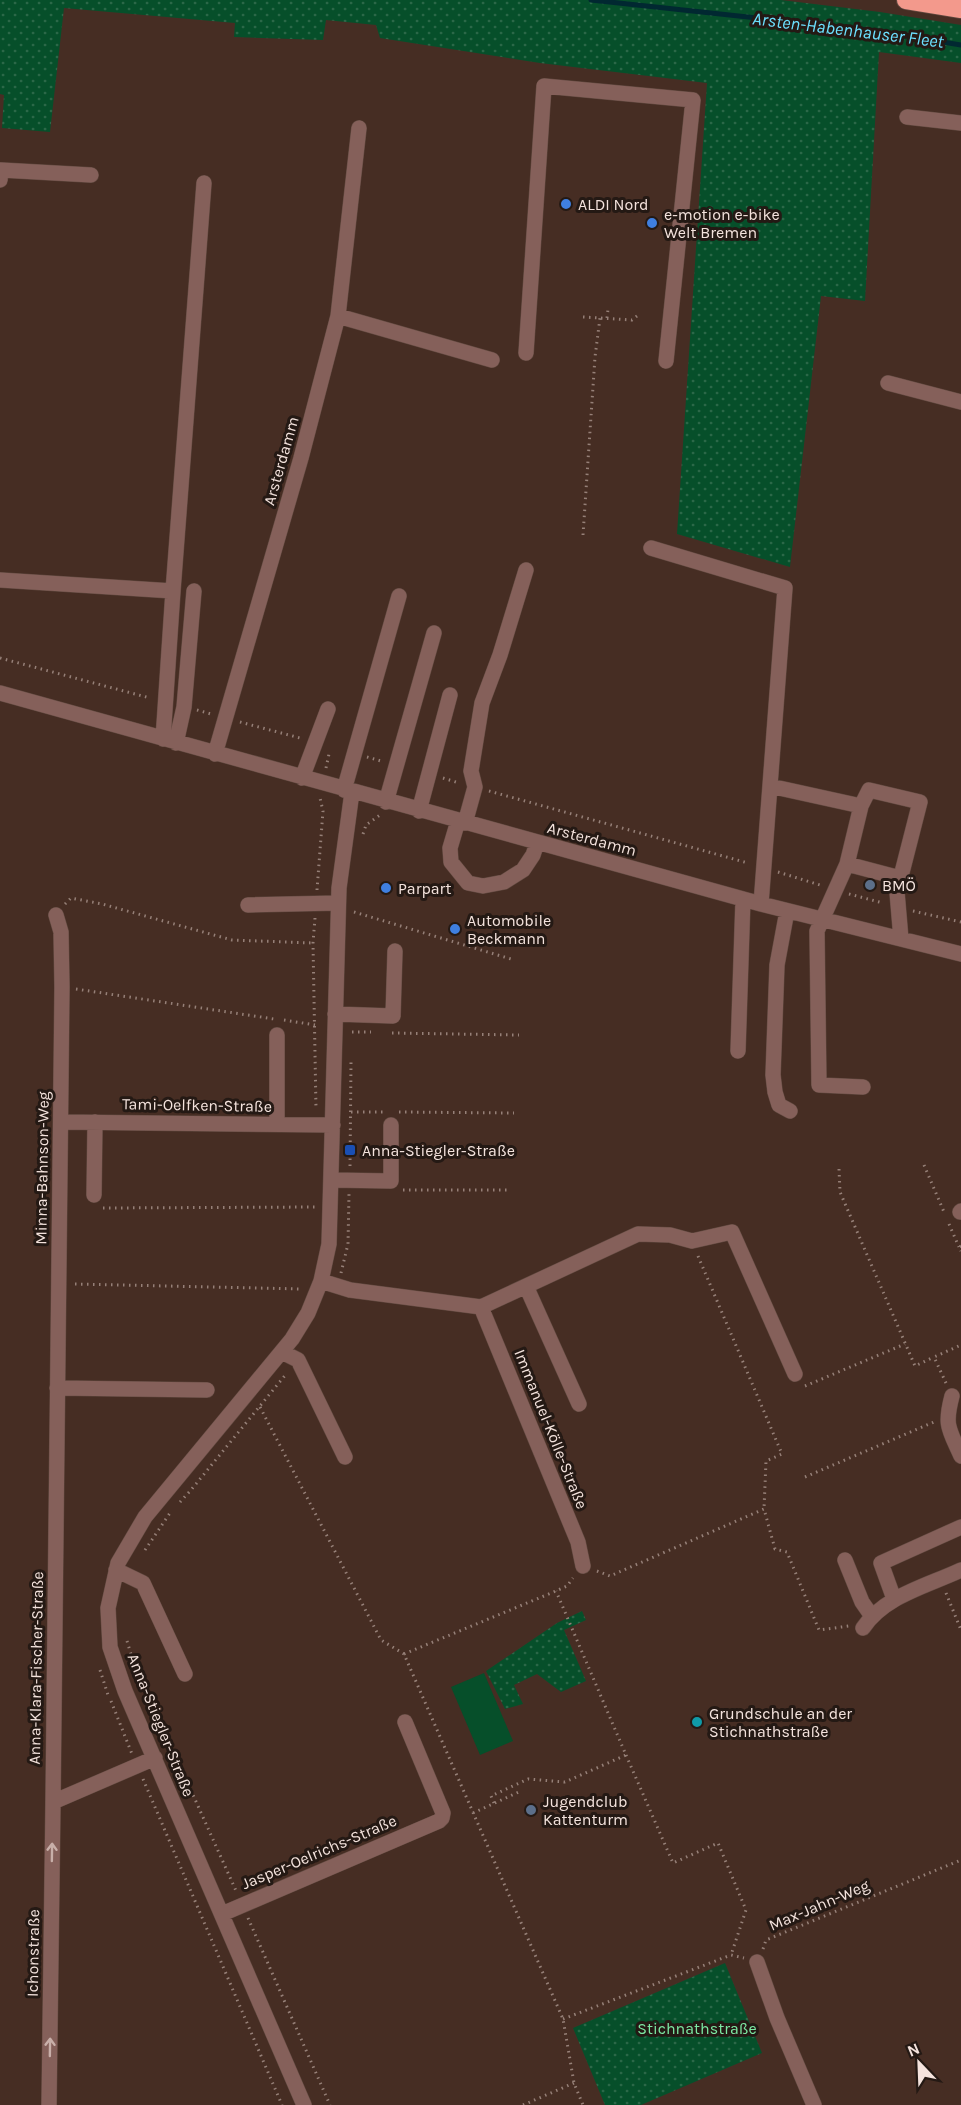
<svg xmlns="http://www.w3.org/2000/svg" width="961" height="2105" font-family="Karla,sans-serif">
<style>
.green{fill:url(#green-dots)}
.pitch{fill:#064f2a}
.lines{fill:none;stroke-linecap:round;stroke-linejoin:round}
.stream{stroke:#012831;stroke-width:5}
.minor-casing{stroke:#624a41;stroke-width:16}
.highway-casing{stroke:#624a41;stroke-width:20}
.path{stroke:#968078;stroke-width:3;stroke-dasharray:1.5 4.5;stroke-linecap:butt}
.minor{stroke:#85605a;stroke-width:15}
.highway{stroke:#f3998c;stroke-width:18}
.oneway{stroke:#c8afa9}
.shop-dot{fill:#3f7fe0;stroke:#241914;stroke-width:2}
.service-dot{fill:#5c6f8a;stroke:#241914;stroke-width:2}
.transit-dot{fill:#1a4fb4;stroke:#241914;stroke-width:2}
.culture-dot{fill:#0f9aa8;stroke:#241914;stroke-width:2}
.labels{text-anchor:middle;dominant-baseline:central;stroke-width:6;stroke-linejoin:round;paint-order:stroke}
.poi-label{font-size:16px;fill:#f4e3dd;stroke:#241914;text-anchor:start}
.street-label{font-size:16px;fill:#f4e3dd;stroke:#241914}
.park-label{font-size:16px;fill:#7ce9a3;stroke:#241914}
.water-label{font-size:18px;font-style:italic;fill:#6ce1ff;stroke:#241914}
</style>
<defs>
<pattern id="green-dots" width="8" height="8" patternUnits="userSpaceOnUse" patternTransform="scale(1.5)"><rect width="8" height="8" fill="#064f2a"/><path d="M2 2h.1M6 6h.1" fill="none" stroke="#2b6848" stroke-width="1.8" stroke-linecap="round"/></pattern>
</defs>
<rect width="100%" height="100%" fill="#462d23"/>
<path class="green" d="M0,0h781l99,12 81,13v38l-82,-11 -14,249 -44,-5 -31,271 -113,-33 30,-451 -167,-20 -160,-25 -4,-13 -50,-5 -3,20 -89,-3 1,-14 -171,-15 -14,124 -48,-4 2,-33 -4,-1z
M582,1611l4,9 -22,10 22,51 -25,11 -24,-18 -23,11 9,19 -18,5 -19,-38 71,-48z
M725,1963l37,90 -121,52h-36l-32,-77z"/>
<path class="pitch" d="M484,1673l29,68 -33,14 -29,-68z"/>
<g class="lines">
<path class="stream" d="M591,0l286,31 84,14"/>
<g class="minor-casing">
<path id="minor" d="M907,117l54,6
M0,180l1,-10 90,5
M338,316l154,44
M526,353l18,-267 149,14 -27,261
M888,383l73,19
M651,548l134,40 -24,316
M0,580l173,11 31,-408
M0,693l761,211 200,50
M163,739l10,-148
M176,743l8,-36 10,-116
M215,754l86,-296 37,-142 21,-188
M302,778l26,-69
M770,786l91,20
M344,790l55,-194
M386,802l48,-169
M419,811l31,-116
M458,821l-8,27 1,14 17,21 15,3 21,-4 19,-12 10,-15 4,-12
M465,823l10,-36 -4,-16 11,-68 18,-48 26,-85
M847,864l53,14
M248,905l90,-2
M787,911l-10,54 -4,110 2,17 4,13 11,6
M56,915l5,17 1,55 -9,815 102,-44
M335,1014l58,2 2,-65
M277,1035v89
M738,1051l5,-152
M863,1087l-44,-2 -2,-154 30,-67 14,-58 8,-16 51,12 -23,90 4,47
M61,1122l272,3
M332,1180l59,1v-56
M94,1195l1,-73
M960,1212l1,-1
M321,1281l29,9 131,17 157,-73 32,1 22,6 40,-9 63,142
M526,1286l53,118
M481,1307l97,235 5,24
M282,1352l16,8 47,97
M57,1388l150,2
M952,1396c-8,30 -3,33 9,60
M845,1560l17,42 9,13
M116,1570l27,13 42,91
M894,1599l-13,-36 80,-36
M863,1628c21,-32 64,-42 98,-58
M222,1914l217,-93 3,-3 1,-5 -38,-91
M757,1962l20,56 37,87
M49,2105l4,-303
M304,2105l-179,-414 -15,-44 -2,-39 10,-45 27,-46 147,-178 16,-26 13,-32 8,-37 10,-356 13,-96"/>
</g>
<g class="highway-casing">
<path id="highway" d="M906,0l55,9"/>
</g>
<path class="path" d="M583,317l49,3 5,-4
M607,318l1,-9
M583,535l12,-178 5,-39
M0,658l150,40
M197,710l14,4
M240,722l60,16
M367,757l14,4
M326,768l3,-14
M443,778l16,5
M489,791l259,72
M363,834l3,-9 14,-10
M778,872l42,13
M317,890l6,-79 -3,-13
M849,894l34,9
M65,904l6,-6 31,6 130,36 81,3
M913,911l48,11
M354,912l157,47
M315,918l-2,25 3,166
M76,989l198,30
M284,1020l31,5
M352,1032h19
M392,1033l127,2
M351,1112h32
M399,1112l115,1
M924,1165l20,47
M350,1166l1,-104
M839,1169l1,23 75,174 19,-9
M403,1190h106
M103,1208l213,-1
M949,1224l10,23
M961,1246l-2,1 2,4
M698,1256l84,198 -16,7 -2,48
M341,1273l7,-29 1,-50
M75,1284l227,5
M946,1383l-12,-26 27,-12
M805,1386l100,-42
M260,1407l121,233 23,14 159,365 11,64 9,22
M805,1477l129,-55
M180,1502l11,-12 96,-117
M145,1550l25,-37
M597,1571l13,5 154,-67 11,40 12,3 32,78 30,-4
M946,1593l15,37
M127,1641l6,20 104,232
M404,1654l152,-63 11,-5 6,-8
M100,1670l8,25
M111,1701l21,53
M626,1755l47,108 45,-20 28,67 -15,45
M143,1779l139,326
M494,1803l-3,-7 37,-17 37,3 61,-27 -70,-164
M473,1813l48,-22
M248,1918l82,187
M763,1949l3,-9 195,-80
M563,2019l168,-64 13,3
M523,2105l51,-22"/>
<use href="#minor" class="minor"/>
<use href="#highway" class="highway"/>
</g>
<defs><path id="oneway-shaft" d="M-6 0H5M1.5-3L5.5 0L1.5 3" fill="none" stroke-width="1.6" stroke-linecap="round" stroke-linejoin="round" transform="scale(1.5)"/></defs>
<g class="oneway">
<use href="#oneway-shaft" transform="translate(52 1852) rotate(-89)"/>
<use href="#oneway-shaft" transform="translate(50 2047) rotate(-89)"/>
</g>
<g class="shop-dot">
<circle cx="566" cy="204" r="6"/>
<circle cx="652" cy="223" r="6"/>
<circle cx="386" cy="888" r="6"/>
<circle cx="455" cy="929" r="6"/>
</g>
<g class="service-dot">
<circle cx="870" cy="885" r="6"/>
<circle cx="531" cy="1810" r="6"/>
</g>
<rect class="transit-dot" x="344" y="1144" width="12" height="12" rx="3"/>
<circle class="culture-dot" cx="697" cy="1722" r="6"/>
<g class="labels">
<g class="poi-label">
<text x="578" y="204">ALDI Nord</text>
<text x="664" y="214">e-motion e-bike<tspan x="664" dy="18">Welt Bremen</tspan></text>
<text x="882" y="885">BMÖ</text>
<text x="398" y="888">Parpart</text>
<text x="467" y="920">Automobile<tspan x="467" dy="18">Beckmann</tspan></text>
<text x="362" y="1150">Anna-Stiegler-Straße</text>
<text x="709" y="1713">Grundschule an der<tspan x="709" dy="18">Stichnathstraße</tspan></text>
<text x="543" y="1801">Jugendclub<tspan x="543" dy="18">Kattenturm</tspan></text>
</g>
<g class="street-label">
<text transform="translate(281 461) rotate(-74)">Arsterdamm</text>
<text transform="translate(592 839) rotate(15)">Arsterdamm</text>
<text transform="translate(197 1105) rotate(1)">Tami-Oelfken-Straße</text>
<text transform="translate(42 1168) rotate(-89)">Minna-Bahnson-Weg</text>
<text transform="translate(551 1429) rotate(68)">Immanuel-Kölle-Straße</text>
<text transform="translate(36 1668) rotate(-89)">Anna-Klara-Fischer-Straße</text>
<text transform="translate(161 1725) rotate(68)">Anna-Stiegler-Straße</text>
<text transform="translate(319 1852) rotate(-23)">Jasper-Oelrichs-Straße</text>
<text transform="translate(819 1905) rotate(-23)">Max-Jahn-Weg</text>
<text transform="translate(33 1953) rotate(-89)">Ichonstraße</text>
</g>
<g class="park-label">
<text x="697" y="2028">Stichnathstraße</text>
</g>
<g class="water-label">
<text transform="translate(848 30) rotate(7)">Arsten-Habenhauser Fleet</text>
</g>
</g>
<g transform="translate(919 2063) rotate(337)" stroke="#241914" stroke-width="4.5" paint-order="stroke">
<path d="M0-4.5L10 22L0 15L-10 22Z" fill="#f4e3dd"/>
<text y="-9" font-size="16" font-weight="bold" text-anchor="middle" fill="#f4e3dd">N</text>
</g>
</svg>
